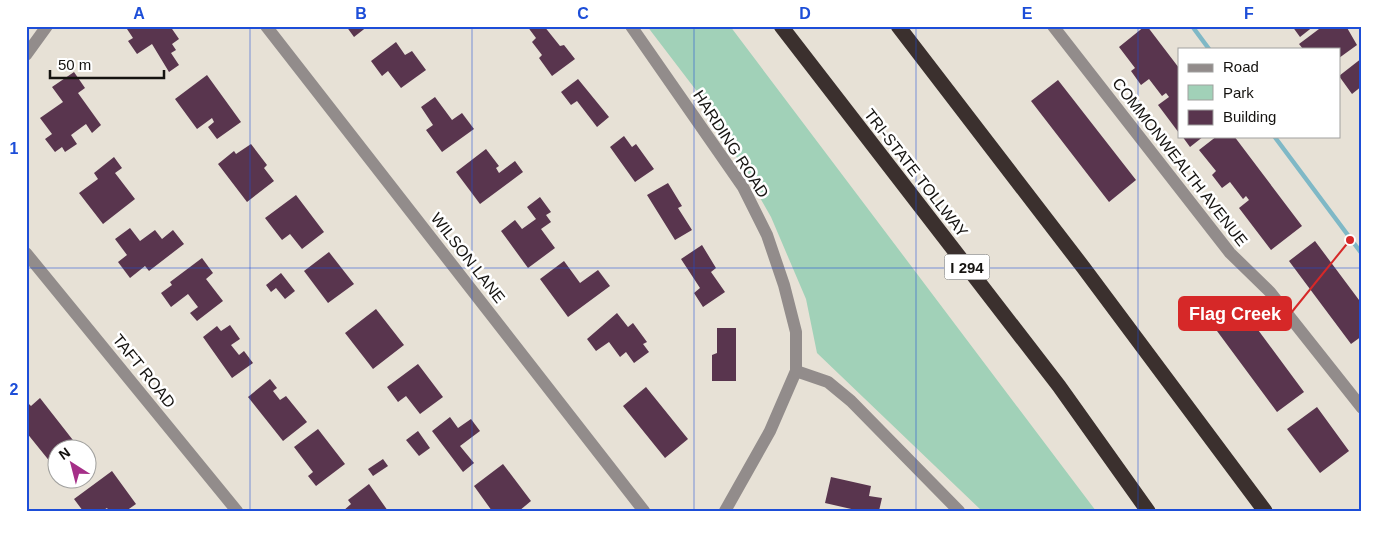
<svg xmlns="http://www.w3.org/2000/svg" width="1388" height="537" font-family="Helvetica,sans-serif">
<style>
.green{fill:#a1d1b8}
.lines{fill:none;stroke-linecap:round;stroke-linejoin:round}
.stream{stroke:#7fb8c6;stroke-width:4.5}
.building{fill:#59354e}
.minor{stroke:#928c8b;stroke-width:12}
.highway{stroke:#3b302e;stroke-width:15}
.grid{fill:none;stroke:#1d4ed8;stroke-width:1;stroke-opacity:0.55}
.labels{text-anchor:middle;dominant-baseline:central;stroke-width:5;stroke-linejoin:round;paint-order:stroke}
.shield{fill:#fff;stroke:#5b5a58;stroke-width:1}
.shield-label{font-size:15px;font-weight:bold;fill:#151310}
.street-label{font-size:16px;fill:#151310;stroke:#fff}
.leader{fill:none;stroke:#d62828;stroke-width:2}
.callout-dot{fill:#d62828;stroke:#fff;stroke-width:2}
.callout{fill:#d62828;stroke:#d62828;stroke-width:2}
.callout-label{font-size:18px;text-anchor:middle;font-weight:bold;fill:#fff}
.neatline{fill:none;stroke:#1d4ed8;stroke-width:2}
.grid-label{font-size:16px;text-anchor:middle;font-weight:bold;fill:#1d4ed8}
</style>
<rect width="100%" height="100%" fill="#e7e1d6"/>
<path class="green" d="M647,26h83l366,485h-114l-165,-158 -11,-54 -35,-82 -66,-115z"/>
<g class="lines">
<path class="stream" d="M1192,26l17,23
M1274,136l88,118"/>
</g>
<path class="building" d="M125,26h45l9,13 -7,5 4,6 -5,3 8,12 -10,7 -17,-28 -15,10 -9,-13 5,-3z
M346,26h22l-14,11z
M527,26h17l16,20 4,-1 11,14 -23,17 -13,-18 3,-3 -10,-13 4,-4z
M1145,26h2l32,42v65l-21,-28 11,-8 -3,-4 -4,3 -13,-17 -8,6 -10,-14 4,-3 -16,-21z
M1292,26h22l-14,11z
M1323,26h23l11,19 -18,13v-9h-36l-4,-5z
M396,42l9,13 7,-4 14,19 -25,18 -13,-17 -6,5 -11,-15z
M1362,58v28l-10,8 -13,-18z
M74,72l11,16 -7,5 23,32 -9,8 -6,-9 -15,11 6,9 -12,8 -3,-5 -7,5 -10,-13 7,-5 -12,-16 23,-16 -11,-15z
M207,75l34,47 -24,17 -9,-12 6,-5 -2,-4 -15,11 -22,-30z
M578,79l31,38 -12,10 -20,-26 -6,4 -10,-13z
M1058,80l78,100 -27,22 -78,-101z
M435,97l17,23 10,-7 12,16 -32,23 -16,-22 7,-5 -12,-18z
M624,136l8,11 4,-3 18,25 -19,13 -25,-35z
M1182,136h22l-14,11z
M1217,136h17l68,90 -31,24 -32,-42 10,-8 -3,-4 -3,3 -13,-17 -8,6 -10,-13 4,-4 -17,-21z
M251,144l16,21 -3,3 10,13 -27,21 -29,-38 16,-13 2,3z
M486,149l13,17 -3,2 3,5 16,-12 8,11 -43,32 -24,-32z
M114,157l8,11 -7,5 20,26 -32,25 -24,-31 19,-14 -4,-6z
M668,183l14,23 -4,2 14,22 -17,10 -28,-45z
M296,195l28,37 -22,17 -12,-15 -8,6 -17,-22z
M540,197l11,15 -5,3 5,7 -10,7 14,19 -27,20 -27,-37 14,-11 7,9 14,-10 -9,-12z
M130,228l10,13 15,-11 7,9 11,-9 11,14 -35,27 -4,-5 -15,12 -12,-16 9,-7 -12,-16z
M1315,241l47,63v32l-11,8 -62,-83z
M702,245l14,23 -5,4 14,20 -22,15 -9,-14 6,-5 -19,-29z
M329,252l25,32 -26,19 -24,-32z
M202,258l11,15 -7,6 17,22 -26,20 -7,-8 8,-6 -10,-13 -17,13 -10,-14 11,-8 -2,-3z
M564,261l16,22 18,-13 12,16 -42,31 -28,-38z
M281,273l14,18 -10,8 -9,-11 -5,4 -5,-7z
M376,309l28,36 -31,24 -28,-36z
M1244,311l60,81 -27,20 -60,-81z
M617,313l11,14 5,-4 14,19 -4,2 6,8 -15,11 -8,-11 -6,5 -11,-15 -13,9 -9,-12z
M230,325l10,14 -9,6 8,10 5,-4 9,12 -21,15 -29,-41 14,-11 4,5z
M717,328h19v53h-24v-26l5,-2z
M418,364l25,33 -23,17 -14,-18 -8,6 -11,-15z
M270,379l7,9 -4,3 7,9 6,-4 21,26 -24,19 -35,-44z
M646,387l42,52 -23,19 -42,-52z
M40,398l36,46 -7,6h-11v8l-7,5 -25,-31v-31l5,5z
M1317,407l32,44 -29,22 -33,-44z
M450,417l8,11 13,-9 9,12 -20,15 14,17 -11,9 -31,-41z
M318,429l27,35 -29,22 -8,-10 5,-4 -19,-25z
M418,431l12,17 -11,8 -13,-16z
M383,459l5,7 -15,10 -5,-7z
M503,464l28,37 -12,10h-27l-18,-25z
M112,471l24,33 -10,7h-17l-2,-3 -5,3h-19l-9,-12z
M831,477l40,9 -2,10 13,2 -3,13h-19l-35,-8z
M369,484l19,27h-45l8,-7 -3,-4z"/>
<g class="lines">
<path class="minor" d="M266,26l378,485
M631,26l112,161 24,48 17,50 12,47v39l32,11 23,19 108,110
M1053,26l177,227 40,39 92,116
M26,55l21,-29
M26,253l211,258
M725,511l45,-80 26,-60"/>
<path class="highway" d="M781,26l278,360 89,125
M898,26l185,241 182,244"/>
</g>
<path class="grid" d="M250,26v485M472,26v485M694,26v485M916,26v485M1138,26v485M26,268h1336"/>
<g class="labels">
<rect class="shield" x="944.5" y="254.5" width="45" height="25" rx="4"/>
<g class="shield-label">
<text x="967" y="267">I 294</text>
</g>
<g class="street-label">
<text transform="translate(731 144) rotate(57)">HARDING ROAD</text>
<text transform="translate(1180 162) rotate(52)">COMMONWEALTH AVENUE</text>
<text transform="translate(916 173) rotate(52)">TRI-STATE TOLLWAY</text>
<text transform="translate(468 258) rotate(52)">WILSON LANE</text>
<text transform="translate(144 371) rotate(51)">TAFT ROAD</text>
</g>
</g>
<path class="leader" d="M1350 240L1291 313"/>
<circle class="callout-dot" cx="1350" cy="240" r="5"/>
<rect class="callout" x="1179" y="297" width="112" height="33" rx="5"/>
<g class="callout-label">
<text x="1235" y="320">Flag Creek</text>
</g>
<rect width="1388" height="537" fill="none" stroke="#ffffff" stroke-width="55"/>
<rect x="1178" y="48" width="162" height="90" fill="#ffffff" stroke="#a1a19f"/>
<rect x="1188" y="64" width="25" height="8" fill="#928c8b" stroke="#a1a19f"/>
<text x="1223" y="72" font-size="15" fill="#151310">Road</text>
<rect x="1188" y="85" width="25" height="15" fill="#a1d1b8" stroke="#a1a19f"/>
<text x="1223" y="98" font-size="15" fill="#151310">Park</text>
<rect x="1188" y="110" width="25" height="15" fill="#59354e" stroke="#a1a19f"/>
<text x="1223" y="122" font-size="15" fill="#151310">Building</text>
<g transform="translate(72 464) rotate(324)"><circle r="24" fill="#ffffff" stroke="#a1a19f"/>
<path d="M0-4L9 19L0 12L-9 19Z" fill="#a52f88"/>
<text y="-8" font-size="14" font-weight="bold" text-anchor="middle" fill="#151310">N</text>
</g>
<path d="M50 70v8h114v-8" fill="none" stroke="#151310" stroke-width="2.5"/>
<text x="58" y="70" font-size="15" fill="#151310" stroke="#ffffff" stroke-width="4" paint-order="stroke">50 m</text>
<rect x="28" y="28" width="1332" height="482" class="neatline"/>
<g class="grid-label">
<text x="139" y="19">A</text>
<text x="361" y="19">B</text>
<text x="583" y="19">C</text>
<text x="805" y="19">D</text>
<text x="1027" y="19">E</text>
<text x="1249" y="19">F</text>
<text x="14" y="154">1</text>
<text x="14" y="395">2</text>
</g>
</svg>
